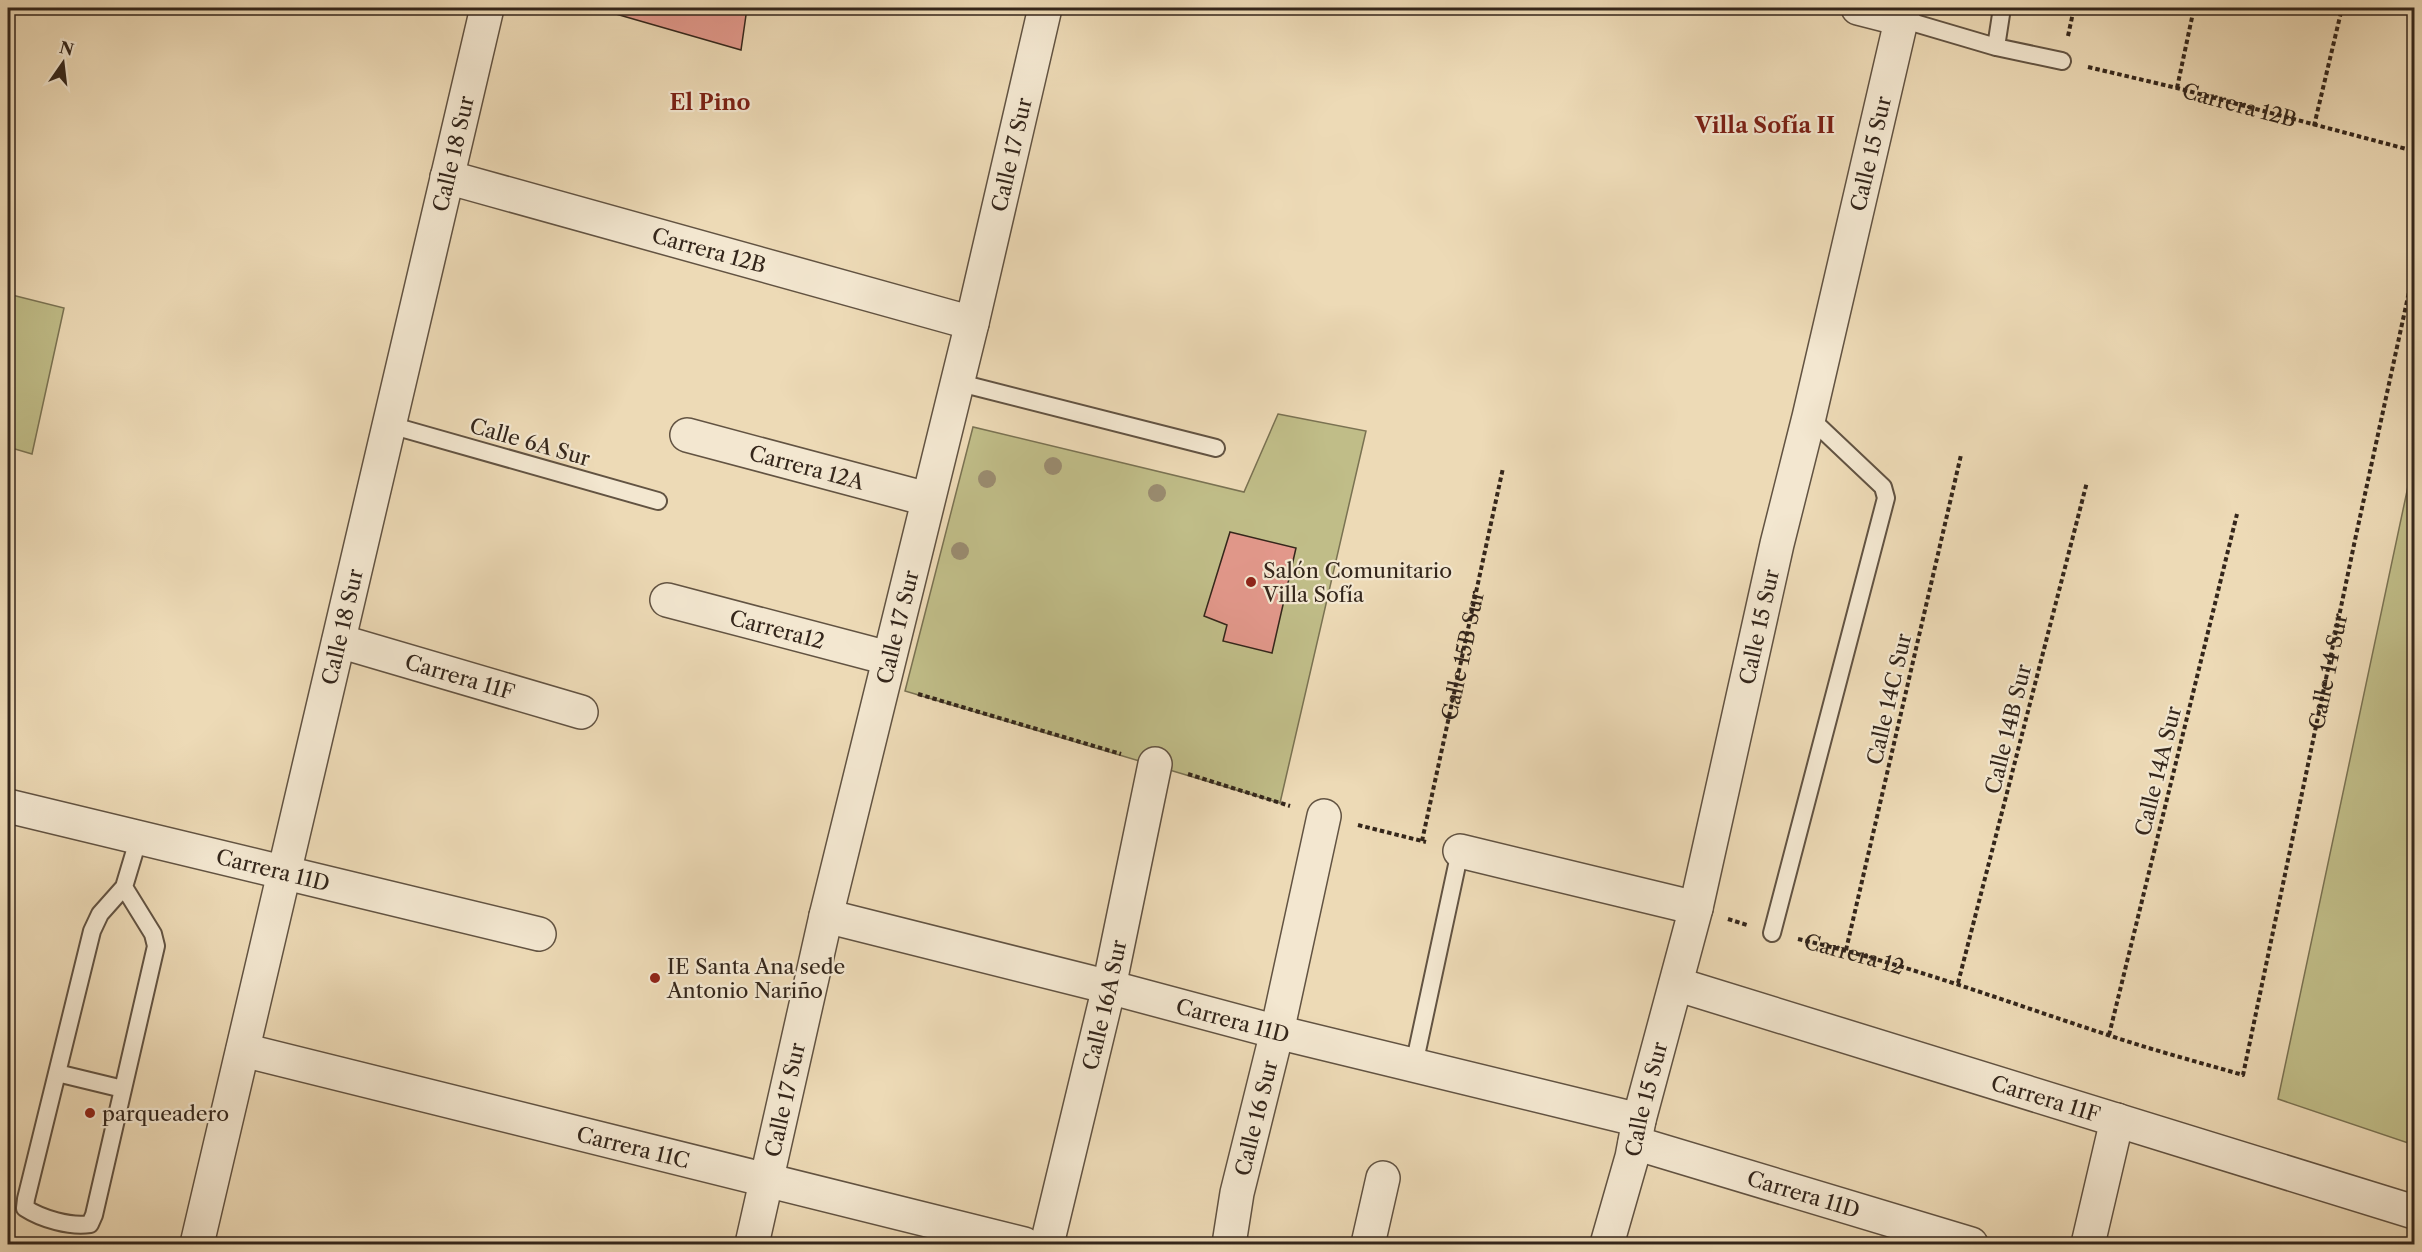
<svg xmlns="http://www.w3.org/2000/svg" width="2422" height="1252" font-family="'Libre Caslon Text',serif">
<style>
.green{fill:#c0bd88;stroke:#7a7252;stroke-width:1.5}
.building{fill:#e2988b;stroke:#34261b;stroke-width:1.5}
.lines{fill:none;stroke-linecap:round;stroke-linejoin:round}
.service-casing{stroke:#625342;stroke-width:20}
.minor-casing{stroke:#625342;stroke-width:36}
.tertiary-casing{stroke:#625342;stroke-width:36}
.path{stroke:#34261b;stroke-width:4;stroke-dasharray:4.5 3;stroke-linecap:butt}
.service{stroke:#f3e7d0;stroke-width:16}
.minor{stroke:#f3e7d0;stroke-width:33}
.tertiary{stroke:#f3e7d0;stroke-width:33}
.tree{fill:#9a8c70}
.poi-dot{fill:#8f2418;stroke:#f3e7d0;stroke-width:2}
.labels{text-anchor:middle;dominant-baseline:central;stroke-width:4.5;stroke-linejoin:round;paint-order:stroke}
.street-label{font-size:21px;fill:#34261b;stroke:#f3e7d0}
.poi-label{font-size:21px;fill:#34261b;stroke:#f3e7d0;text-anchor:start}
.neighbourhood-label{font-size:22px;font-weight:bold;fill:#7a1f14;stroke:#f3e7d0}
</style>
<rect width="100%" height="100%" fill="#eddab6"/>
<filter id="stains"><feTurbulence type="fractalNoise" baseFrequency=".00333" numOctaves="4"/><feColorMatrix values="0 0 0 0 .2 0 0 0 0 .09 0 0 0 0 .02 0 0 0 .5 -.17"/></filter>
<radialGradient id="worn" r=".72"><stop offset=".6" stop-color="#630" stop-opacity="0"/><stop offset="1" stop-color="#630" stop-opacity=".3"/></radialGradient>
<path class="green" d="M8,294l56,14 -32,146 -24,-7z
M1278,414l88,17 -86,372 -375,-112 68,-264 271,65z
M2414,458v687l-136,-46z"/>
<path class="building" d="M595,8h152l-6,42z
M1230,532l66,16 -24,105 -49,-12 4,-16 -23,-9z"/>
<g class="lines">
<g class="service-casing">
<path id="service" d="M1901,19l95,28 66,14
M1996,47l6,-39
M956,382l260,66
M390,425l268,76
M124,887l29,47 3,12 -62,269 -4,9c-20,3 -48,-5 -65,-16l1,-9 66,-268 8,-17 24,-27 15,-50
M1772,933l114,-435 -3,-11 -74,-70
M1414,1065l46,-214
M57,1073l66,16"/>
</g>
<g class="minor-casing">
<g id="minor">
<path d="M1858,8l43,11"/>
<path id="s4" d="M447,177l525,146"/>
<path id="s5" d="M687,435l240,64"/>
<path id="s6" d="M667,600l221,58"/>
<path id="s7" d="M339,641l242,71"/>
<path d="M1460,851l236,57"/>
<path d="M286,873l253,61"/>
<path id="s8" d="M826,916l283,71 168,45 362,88"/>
<path id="s9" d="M1676,984l738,228"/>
<path id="s10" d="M243,1050l781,194"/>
<path id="s11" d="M1635,1143l336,101"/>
<path id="s12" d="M752,1244l74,-328 146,-593 73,-315"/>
<path id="s13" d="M1047,1244l62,-257 46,-223"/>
<path id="s14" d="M1229,1244l8,-51 40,-161 47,-216"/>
<path d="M1368,1244l15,-66"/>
<path d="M2088,1244l29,-124"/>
</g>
</g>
<g class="tertiary-casing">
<g id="tertiary">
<path d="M8,806l278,67"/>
<path id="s15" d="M197,1244l290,-1236"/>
<path id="s16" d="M1607,1244l25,-87 7,-37 57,-212 81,-364 32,-127 95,-409"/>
</g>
</g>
<g class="path">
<path d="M2068,36l6,-28"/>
<path id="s1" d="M2088,67l89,21 237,63"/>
<path d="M2177,88l17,-80"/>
<path d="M2314,126l28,-118"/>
<path d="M918,694l203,60"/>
<path d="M1188,774l102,32"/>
<path d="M1358,825l68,17"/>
<path id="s2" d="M1422,841l81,-373"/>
<path d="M1728,919l19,6"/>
<path id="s3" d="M1798,939c106,24 206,62 310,96 44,15 90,27 135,40l112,-535 59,-271"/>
<path d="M1846,950l115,-495"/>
<path d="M1958,983l129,-501"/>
<path d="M2109,1035l128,-521"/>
</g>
<use href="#service" class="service"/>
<use href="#minor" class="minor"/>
<use href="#tertiary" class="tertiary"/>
</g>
<g class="tree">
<circle cx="1053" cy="466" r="9"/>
<circle cx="987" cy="479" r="9"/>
<circle cx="1157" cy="493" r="9"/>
<circle cx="960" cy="551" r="9"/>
</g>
<g class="poi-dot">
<circle cx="1251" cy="582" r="6"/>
<circle cx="655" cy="978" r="6"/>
<circle cx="90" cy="1113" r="6"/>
</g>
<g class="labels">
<g class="street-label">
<text stroke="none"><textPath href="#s1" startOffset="156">Carrera 12B</textPath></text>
<text stroke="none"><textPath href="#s15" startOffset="1120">Calle 18 Sur</textPath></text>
<text stroke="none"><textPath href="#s12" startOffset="1120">Calle 17 Sur</textPath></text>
<text stroke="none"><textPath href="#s16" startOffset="1122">Calle 15 Sur</textPath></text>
<text stroke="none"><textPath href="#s4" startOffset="272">Carrera 12B</textPath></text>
<text transform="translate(530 442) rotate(16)">Calle 6A Sur</text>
<text stroke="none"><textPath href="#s5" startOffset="124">Carrera 12A</textPath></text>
<text stroke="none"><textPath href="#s12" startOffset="634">Calle 17 Sur</textPath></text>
<text stroke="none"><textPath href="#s15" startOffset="634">Calle 18 Sur</textPath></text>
<text stroke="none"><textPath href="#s16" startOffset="636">Calle 15 Sur</textPath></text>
<text stroke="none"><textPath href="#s6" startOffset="114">Carrera12</textPath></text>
<text stroke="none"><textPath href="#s2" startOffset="190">Calle 15B Sur</textPath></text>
<text stroke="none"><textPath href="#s3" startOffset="878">Calle 14 Sur</textPath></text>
<text stroke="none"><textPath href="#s7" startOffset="126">Carrera 11F</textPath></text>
<text transform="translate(1889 699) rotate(-77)">Calle 14C Sur</text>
<text transform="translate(2008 729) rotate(-76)">Calle 14B Sur</text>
<text transform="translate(2158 771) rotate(-76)">Calle 14A Sur</text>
<text transform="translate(273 870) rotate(14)">Carrera 11D</text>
<text stroke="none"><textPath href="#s3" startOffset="58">Carrera 12</textPath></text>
<text stroke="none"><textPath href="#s13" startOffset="246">Calle 16A Sur</textPath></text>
<text stroke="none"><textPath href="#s8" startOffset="420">Carrera 11D</textPath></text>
<text stroke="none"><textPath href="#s9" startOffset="387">Carrera 11F</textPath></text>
<text stroke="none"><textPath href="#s12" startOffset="148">Calle 17 Sur</textPath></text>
<text stroke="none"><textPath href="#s16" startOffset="150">Calle 15 Sur</textPath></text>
<text stroke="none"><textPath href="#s14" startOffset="129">Calle 16 Sur</textPath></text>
<text stroke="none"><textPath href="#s10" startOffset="402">Carrera 11C</textPath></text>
<text stroke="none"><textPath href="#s11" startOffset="176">Carrera 11D</textPath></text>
</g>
<g class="poi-label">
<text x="1263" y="570">Salón Comunitario<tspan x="1263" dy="24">Villa Sofía</tspan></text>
<text x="667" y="966">IE Santa Ana sede<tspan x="667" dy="24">Antonio Nariño</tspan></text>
<text x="102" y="1113">parqueadero</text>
</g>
<g class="neighbourhood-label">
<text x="710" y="102">El Pino</text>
<text x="1765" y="125">Villa Sofía II</text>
</g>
</g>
<rect width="2422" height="1252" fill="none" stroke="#eddab6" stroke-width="30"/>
<rect x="9" y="9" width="2404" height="1234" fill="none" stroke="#34261b" stroke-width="3"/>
<rect x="15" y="15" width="2392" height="1222" fill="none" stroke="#34261b" stroke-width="1.5"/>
<g transform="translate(63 63) rotate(14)" stroke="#f3e7d0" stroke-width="4.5" paint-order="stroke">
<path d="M0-4.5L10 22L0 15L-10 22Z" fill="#34261b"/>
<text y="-9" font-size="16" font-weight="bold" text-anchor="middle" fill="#34261b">N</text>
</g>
<rect width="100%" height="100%" filter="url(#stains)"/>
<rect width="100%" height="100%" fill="url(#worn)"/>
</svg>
